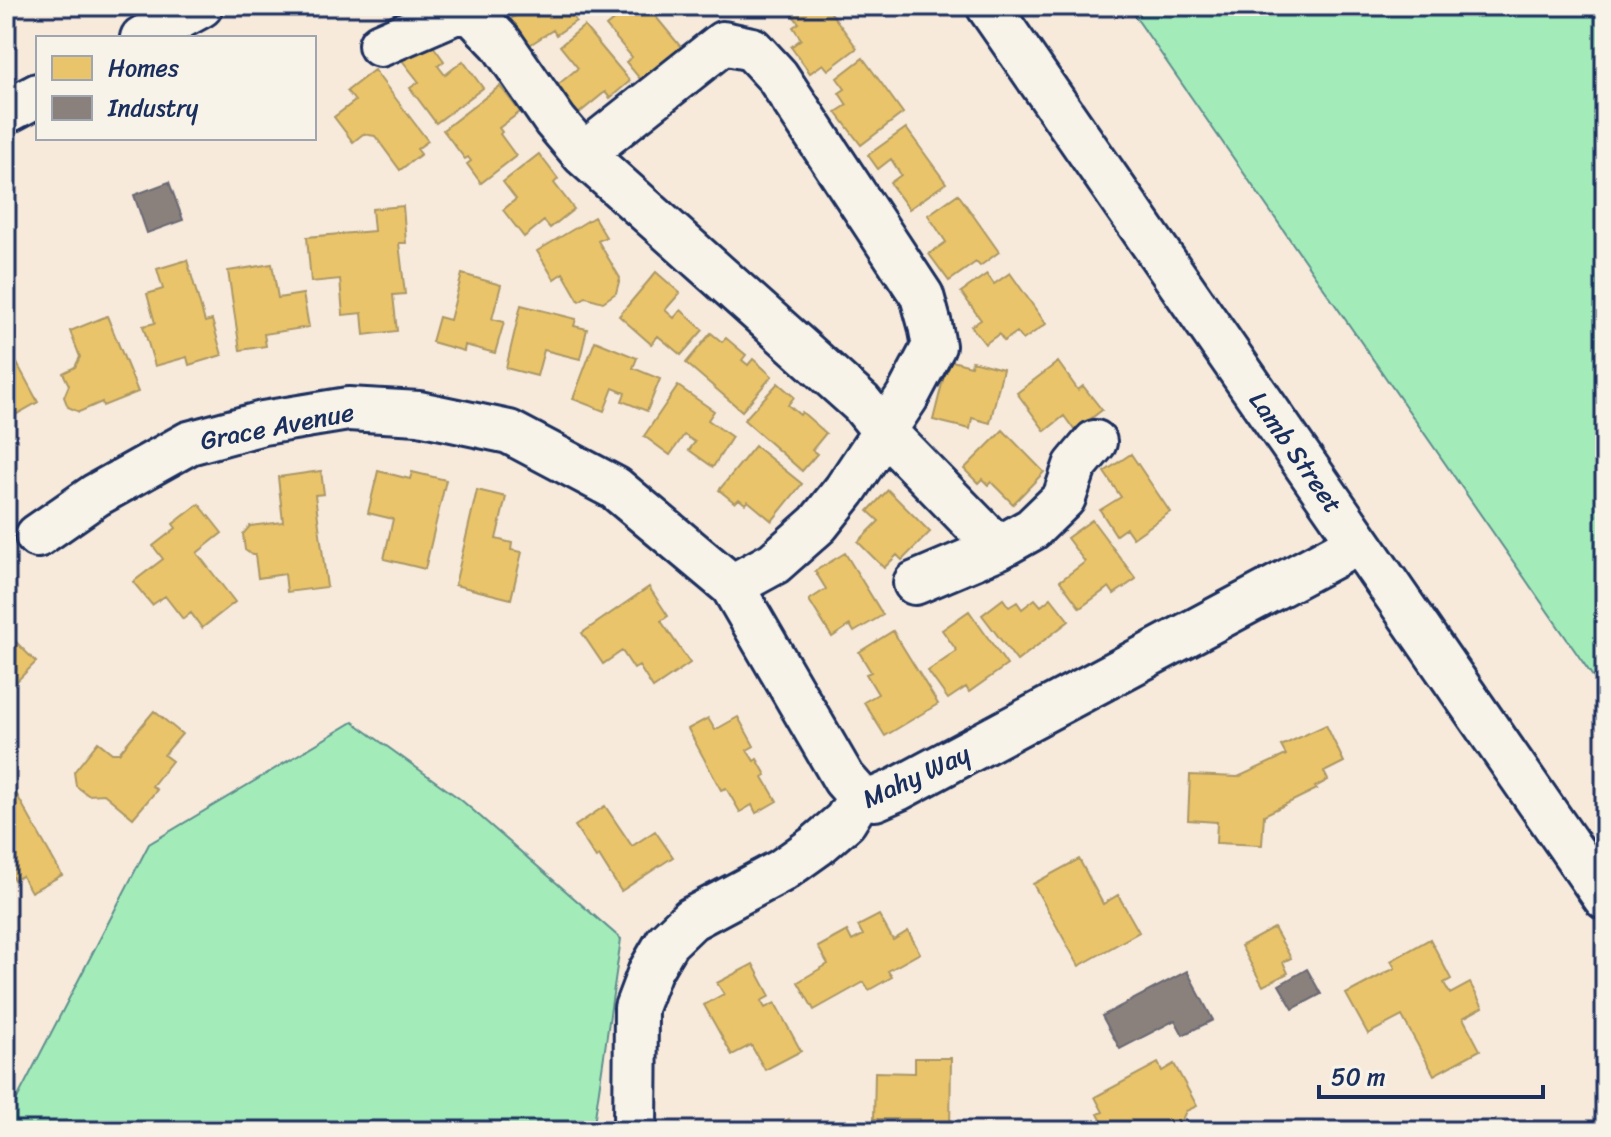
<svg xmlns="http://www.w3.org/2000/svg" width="1611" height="1137" font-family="Sriracha,sans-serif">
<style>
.green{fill:#a3ecba;stroke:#5f8e8c;stroke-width:2}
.homes{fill:#e9c46a;stroke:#ab9766;stroke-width:2}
.industry{fill:#8a817c;stroke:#696873;stroke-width:2}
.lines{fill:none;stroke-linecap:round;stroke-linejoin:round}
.minor-casing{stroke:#1b2f5e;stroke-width:48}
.minor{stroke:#f7f3e8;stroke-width:42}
.labels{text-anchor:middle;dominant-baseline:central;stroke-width:8;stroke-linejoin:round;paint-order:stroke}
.street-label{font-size:26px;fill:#1b2f5e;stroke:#f7f3e8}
</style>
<rect width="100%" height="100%" fill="#f7eadb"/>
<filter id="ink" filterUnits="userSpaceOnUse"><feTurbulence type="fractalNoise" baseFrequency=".0125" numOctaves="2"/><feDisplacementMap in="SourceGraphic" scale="16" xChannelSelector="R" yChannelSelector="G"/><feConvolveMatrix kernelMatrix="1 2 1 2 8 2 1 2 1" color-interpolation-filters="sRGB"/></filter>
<g filter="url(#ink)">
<path class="green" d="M1128,6h477v688z
M353,722l107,77 161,140 -28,192h-587v-11l143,-276z"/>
<path class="homes" d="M520,6h45l11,15 -20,14 -3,-5 -28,18 -18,-26 16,-12z
M631,6h23l6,7 -4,4 25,30 -40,33 -15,-18 6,-5 -26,-31z
M799,6h27l31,42 -29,22 -5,-6 -13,9 -19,-26 10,-8 -8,-12 6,-4 -9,-11z
M584,26l46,55 -20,17 -5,-6 -27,22 -23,-27 23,-19 -18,-22z
M428,39l16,22 -6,5 7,9 18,-14 20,27 -47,35 -26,-35 9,-6 -18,-23z
M863,58l40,55 -42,32 -25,-33 11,-7 -8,-12 6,-4 -8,-11z
M374,70l54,71 -11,8 4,5 -21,16 -25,-34 -12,-2 -10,8 -19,-25 21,-16 -8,-10z
M500,86l20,26 -21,16 3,4 -2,2 16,22 -35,27 -14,-19 4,-3 -3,-4 -3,2 -22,-29z
M906,128l40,55 -37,26 -19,-26 11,-8 -10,-16 -13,10 -10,-14z
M539,154l19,25 -4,4 20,26 -24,19 -6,-7 -20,16 -21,-27 13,-11 -13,-17z
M958,194l41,58 -19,14 -4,-4 -27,19 -20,-27 17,-12 -18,-27z
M403,206l3,37h-7l6,51 -12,1 4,36 -33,4 -2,-22 -19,2 -3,-36 -29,3 -4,-45 67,-6 -2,-22z
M594,217l12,20 -8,4 22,37 -4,15 -13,9 -17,-5 -7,4 -16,-28 -9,6 -17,-28z
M187,260l18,62 7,-2 10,35 -33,10 -2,-8 -32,9 -12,-40 12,-3 -8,-29 16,-5 -6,-20z
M272,264l6,34 25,-4 6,33 -45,7 2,12 -26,4 -12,-79z
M656,272l24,21 -15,17 9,8 7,-8 22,20 -22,25 -23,-19 -7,8 -32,-28z
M1010,273l36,51 -23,16 -6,-8 -13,9 -5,-7 -14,10 -14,-18 10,-6 -20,-28 26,-18 7,10z
M462,274l39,11 -9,34 12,3 -9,31 -30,-8 -1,6 -32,-9 7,-25 11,3z
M521,305l55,14 -2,7 13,3 -7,30 -36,-9 -7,26 -31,-8z
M107,316l31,76 -35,14 -1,-4 -23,10 -11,-5 -4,-10 5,-12 -6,-12 12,-6 5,-10 -10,-26z
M711,333l11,9 4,-4 20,17 -4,5 6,5 5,-6 19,17 -30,35 -56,-48z
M595,341l42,17 -4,10 27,11 -13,32 -25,-10 3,-8 -12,-5 -9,23 -31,-12z
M6,343l32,59 -30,17 -2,-4z
M948,360l23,6 1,-5 31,8 -13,54 -18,-5 -2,11 -37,-9z
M1058,362l20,28 5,-4 19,24 -27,21 -11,-15 -19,15 -28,-38z
M778,383l16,14 -6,8 12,10 2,-3 24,21 -14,17 5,4 -15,17 -58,-51z
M678,386l36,25 -6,9 24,17 -19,30 -24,-17 6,-8 -11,-7 -14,20 -26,-19z
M1003,430l41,42 -31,32 -22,-22 -3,3 -6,-6 -4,4 -14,-14z
M755,446l47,38 -30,37 -24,-20 -3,3 -6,-5 -4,4 -16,-13z
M1131,454l39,58 -37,26 -7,-10 -10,7 -16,-25 21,-13 -17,-25z
M321,471l3,23 -9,1 12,92 -40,5 -2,-18 -27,4 -3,-23h-3l-7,-5 -2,-16 7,-8 33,-4 -5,-45z
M378,471l32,8 2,-7 34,8 -21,89 -41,-10 9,-40 -25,-6z
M477,490l29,7 -10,42 16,4 -1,7 11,2 -11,47 -56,-14z
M888,490l42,42 -28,28 -5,-5 -13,13 -26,-26 21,-21 -11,-10z
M199,504l23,29 -25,20 38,49 -33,26 -11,-15 -8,6 -18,-23 -13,9 -19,-23 30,-23 -10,-13 23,-18 -3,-4z
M1092,520l44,59 -22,15 -5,-7 -29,21 -20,-27 25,-19 -18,-24z
M845,553l38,62 -29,17 -4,-7 -18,12 -23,-37 17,-11 -11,-18z
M649,587l19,29 -7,5 29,42 -37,25 -14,-22 -5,3 -12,-18 -19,13 -21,-31z
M1051,598l18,23 -52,40 -35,-46 21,-16 6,8 8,-5 5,7 13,-10 6,7z
M969,611l38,54 -38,27 -3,-5 -18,12 -20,-28 29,-20 -15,-21z
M893,631l45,73 -53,32 -21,-34 14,-8 -12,-20 5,-2 -12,-20z
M6,632l30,30 -30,30z
M154,711l28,23 -18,21 8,6 -20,25 5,4 -24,28 -29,-24 -16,1 -12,-9 -2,-14 24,-30 14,11h7z
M738,717l16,29 -7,4 7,11 3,-2 9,16 -3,2 14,24 -21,12 -4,-8 -12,7 -14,-24 -5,2 -33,-61 20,-11 7,12z
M1326,725l18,37 -20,10 4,8 -13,7 2,2 -53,26 -2,30 -46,-2 1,-21 -29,-2 2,-45 48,2 48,-22 -5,-9z
M13,788l49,87 -31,17 -9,-16 -8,4 -3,-6 -5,-2v-79z
M605,806l27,40 23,-15 18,26 -52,34 -22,-35 -3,2 -21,-32z
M1079,859l24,45 15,-9 21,37 -60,34 -46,-82z
M879,915l14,25 15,-9 12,22 -32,18 4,6 -23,13 -5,-8 -50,28 -16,-28 30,-18 -10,-17 29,-16 5,10 11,-6 -5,-9z
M1274,928l17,30 -8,4 5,11 -25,13 -22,-40z
M1430,939l21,40 -7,4 6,11 20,-11 13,24 -20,11 17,32 -46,25 -32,-59 -34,18 -22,-40 49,-26 -4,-7z
M753,964l17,32 -9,5 4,7 10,-5 26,48 -36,19 -14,-25 -19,10 -28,-50 20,-11 -7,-11z
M915,1058h36l-1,73h-31v-12h-45l1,-47 40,1z
M1158,1063l4,8 12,-7 23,42 -11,5 -6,13 -12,7h-61l-9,-17 5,-2 -8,-15z
M789,1119l6,12h-27z"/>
<path class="industry" d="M169,182l14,38 -36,13 -13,-38z
M1307,969l14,25 -28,15 -14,-24z
M1187,971l26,49 -30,15 -8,-15 -55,29 -18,-33z"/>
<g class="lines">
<g class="minor-casing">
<path id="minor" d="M988,6l617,892
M142,38l59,-32
M380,45l74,-32h18l29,30 54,78 28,33 278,249 23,28 114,117
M6,112l32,-17
M583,154l140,-111 29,6 25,27 145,220 8,29 4,21 -27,51 -62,93 -27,34 -44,39 -42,23
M37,536l59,-41 93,-52 74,-20 85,-14 71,4 90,19 106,56 117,98 112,193 16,18
M915,583l83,-35 34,-19 32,-31 11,-32 20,-24
M635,1131l1,-123 14,-37 17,-29 24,-23 90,-48 35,-25 29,-25 15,-24 15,2 23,-10 440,-235 19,-14"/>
</g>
<use href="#minor" class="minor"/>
</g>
</g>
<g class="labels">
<g class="street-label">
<text transform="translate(277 426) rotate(-11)">Grace Avenue</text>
<text transform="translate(1296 452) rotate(55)">Lamb Street</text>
<text transform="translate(916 776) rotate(-25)">Mahy Way</text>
</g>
</g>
<rect width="1611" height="1137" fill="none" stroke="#f7f3e8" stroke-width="32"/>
<rect x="16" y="16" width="1579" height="1105" fill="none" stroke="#1b2f5e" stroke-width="3" filter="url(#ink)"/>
<rect x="36" y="36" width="280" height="104" fill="#f7f3e8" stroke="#9fa5b1" stroke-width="2"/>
<rect x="52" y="56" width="40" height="24" fill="#e9c46a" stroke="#9fa5b1" stroke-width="2"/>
<text x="108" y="76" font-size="24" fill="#1b2f5e">Homes</text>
<rect x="52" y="96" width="40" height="24" fill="#8a817c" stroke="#9fa5b1" stroke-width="2"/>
<text x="108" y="116" font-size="24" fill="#1b2f5e">Industry</text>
<path d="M1319 1085v12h224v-12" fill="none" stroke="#1b2f5e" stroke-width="4"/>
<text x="1331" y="1085" font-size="24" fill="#1b2f5e" stroke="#f7f3e8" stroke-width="6" paint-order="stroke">50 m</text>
</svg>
